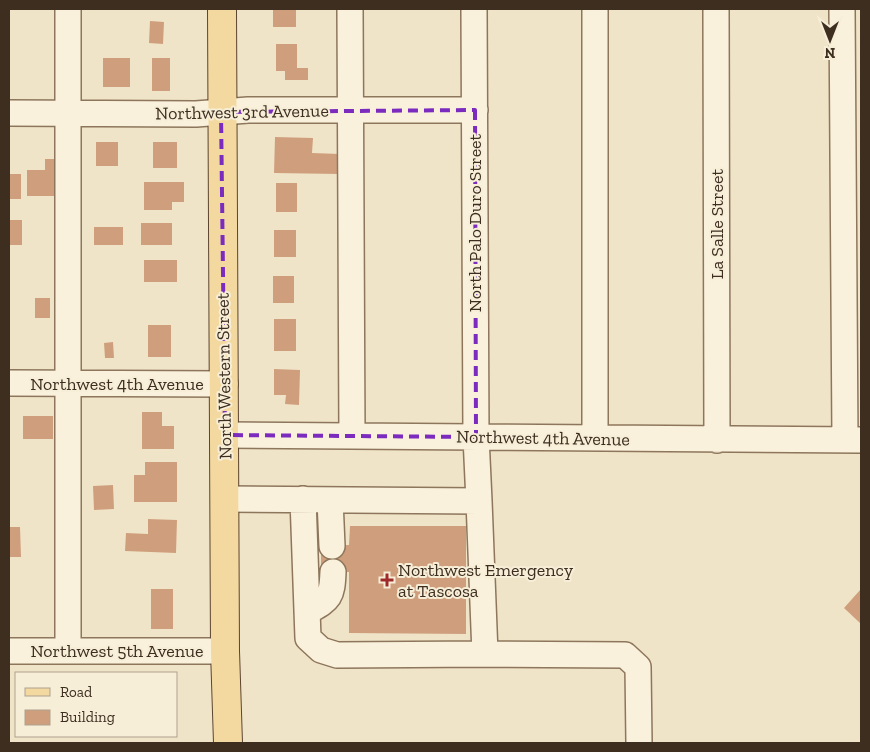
<svg xmlns="http://www.w3.org/2000/svg" width="870" height="752" font-family="'Zilla Slab',serif">
<style>
.building{fill:#cf9f7d}
.lines{fill:none;stroke-linecap:round;stroke-linejoin:round}
.minor-casing{stroke:#8d765c;stroke-width:28}
.major-casing{stroke:#5b4430;stroke-width:30}
.minor{stroke:#faf1dc;stroke-width:25}
.major{stroke:#f3d9a0;stroke-width:28}
.marked{fill:none;stroke:#7b2cbf;stroke-width:4;stroke-dasharray:10 6;stroke-linejoin:round}
.poi-dot{fill:#9e2a2b;stroke:#f7eed8;stroke-width:2}
.labels{text-anchor:middle;dominant-baseline:central;stroke-width:4;stroke-linejoin:round;paint-order:stroke}
.street-label{font-size:18px;fill:#3d2e20;stroke:#f7eed8}
.poi-label{font-size:18px;fill:#3d2e20;stroke:#f7eed8;text-anchor:start}
</style>
<rect width="100%" height="100%" fill="#f0e4c8"/>
<path class="building" d="M273,9h23v18h-23z
M150,21l14,1 -1,22 -14,-1z
M276,44h21v24h11v12h-23v-9h-9z
M103,58h27v29h-27z
M152,58h18v33h-18z
M275,137l38,1 -1,15 28,1 -1,20 -65,-1z
M96,142h22v24h-22z
M153,142h24v26h-24z
M45,159h15v37h-33v-26h18z
M9,174h12v25h-12z
M144,182h40v20h-12v8h-28z
M276,183h21v29h-21z
M9,220h13v25h-13z
M141,223h31v22h-31z
M94,227h29v18h-29z
M274,230h22v27h-22z
M144,260h33v22h-33z
M273,276h21v27h-21z
M35,298h15v20h-15z
M274,319h22v32h-22z
M148,325h23v32h-23z
M113,342l1,16h-9l-1,-15z
M274,369l26,1 -1,35 -14,-1 1,-9h-12z
M142,412h20v14h12v23h-32z
M23,416h30v23h-30z
M145,462h32v40h-43v-27h11z
M113,485l1,24 -20,1 -1,-24z
M148,519l29,1 -1,33 -51,-2 1,-18 22,1z
M350,526h116v108l-117,-1v-61h-28v-26l28,-1z
M9,527h11l1,30h-12z
M151,589h22v40h-22z
M861,589v35l-17,-16z"/>
<g class="lines">
<g class="minor-casing">
<path id="minor" d="M68,9v642
M350,9l2,427
M595,9v429
M716,9l1,431
M842,9l3,431
M9,113l187,1 52,-4h227
M9,383l216,1
M225,435l636,5
M225,499l254,2 -3,-64 -2,-428
M303,499l5,139 13,12 16,5 148,-1 -6,-153
M330,500l2,46
M307,612c22,-13 25,-13 26,-40
M9,651h216
M485,654l140,1 13,12 1,76"/>
</g>
<g class="major-casing">
<path id="major" d="M222,9l3,642 3,92"/>
</g>
<use href="#minor" class="minor"/>
<use href="#major" class="major"/>
</g>
<path class="marked" d="M475,110l1,327 -251,-2 -4,-323z"/>
<path class="poi-dot" d="M384.5 572.5h5v5h5v5h-5v5h-5v-5h-5v-5h5z"/>
<g class="labels">
<g class="street-label">
<text transform="translate(242 112) rotate(-1)">Northwest 3rd Avenue</text>
<text transform="translate(475 223) rotate(-90)">North Palo Duro Street</text>
<text transform="translate(717 224) rotate(-90)">La Salle Street</text>
<text transform="translate(224 376) rotate(-91)">North Western Street</text>
<text x="117" y="384">Northwest 4th Avenue</text>
<text transform="translate(543 438) rotate(1)">Northwest 4th Avenue</text>
<text x="117" y="651">Northwest 5th Avenue</text>
</g>
<g class="poi-label">
<text x="398" y="570">Northwest Emergency<tspan x="398" dy="21">at Tascosa</tspan></text>
</g>
</g>
<rect width="870" height="752" fill="none" stroke="#3d2e20" stroke-width="20"/>
<rect x="15" y="672" width="162" height="65" fill="#f7eed8" stroke="#ada18e"/>
<rect x="25" y="688" width="25" height="8" fill="#f3d9a0" stroke="#ada18e"/>
<text x="60" y="697" font-size="15" fill="#3d2e20">Road</text>
<rect x="25" y="710" width="25" height="15" fill="#cf9f7d" stroke="#ada18e"/>
<text x="60" y="722" font-size="15" fill="#3d2e20">Building</text>
<g transform="translate(830 40) rotate(180)" stroke="#f7eed8" stroke-width="4" paint-order="stroke">
<path d="M0-4L9 19L0 12L-9 19Z" fill="#3d2e20"/>
<text y="-8" font-size="14" font-weight="bold" text-anchor="middle" fill="#3d2e20">N</text>
</g>
</svg>
